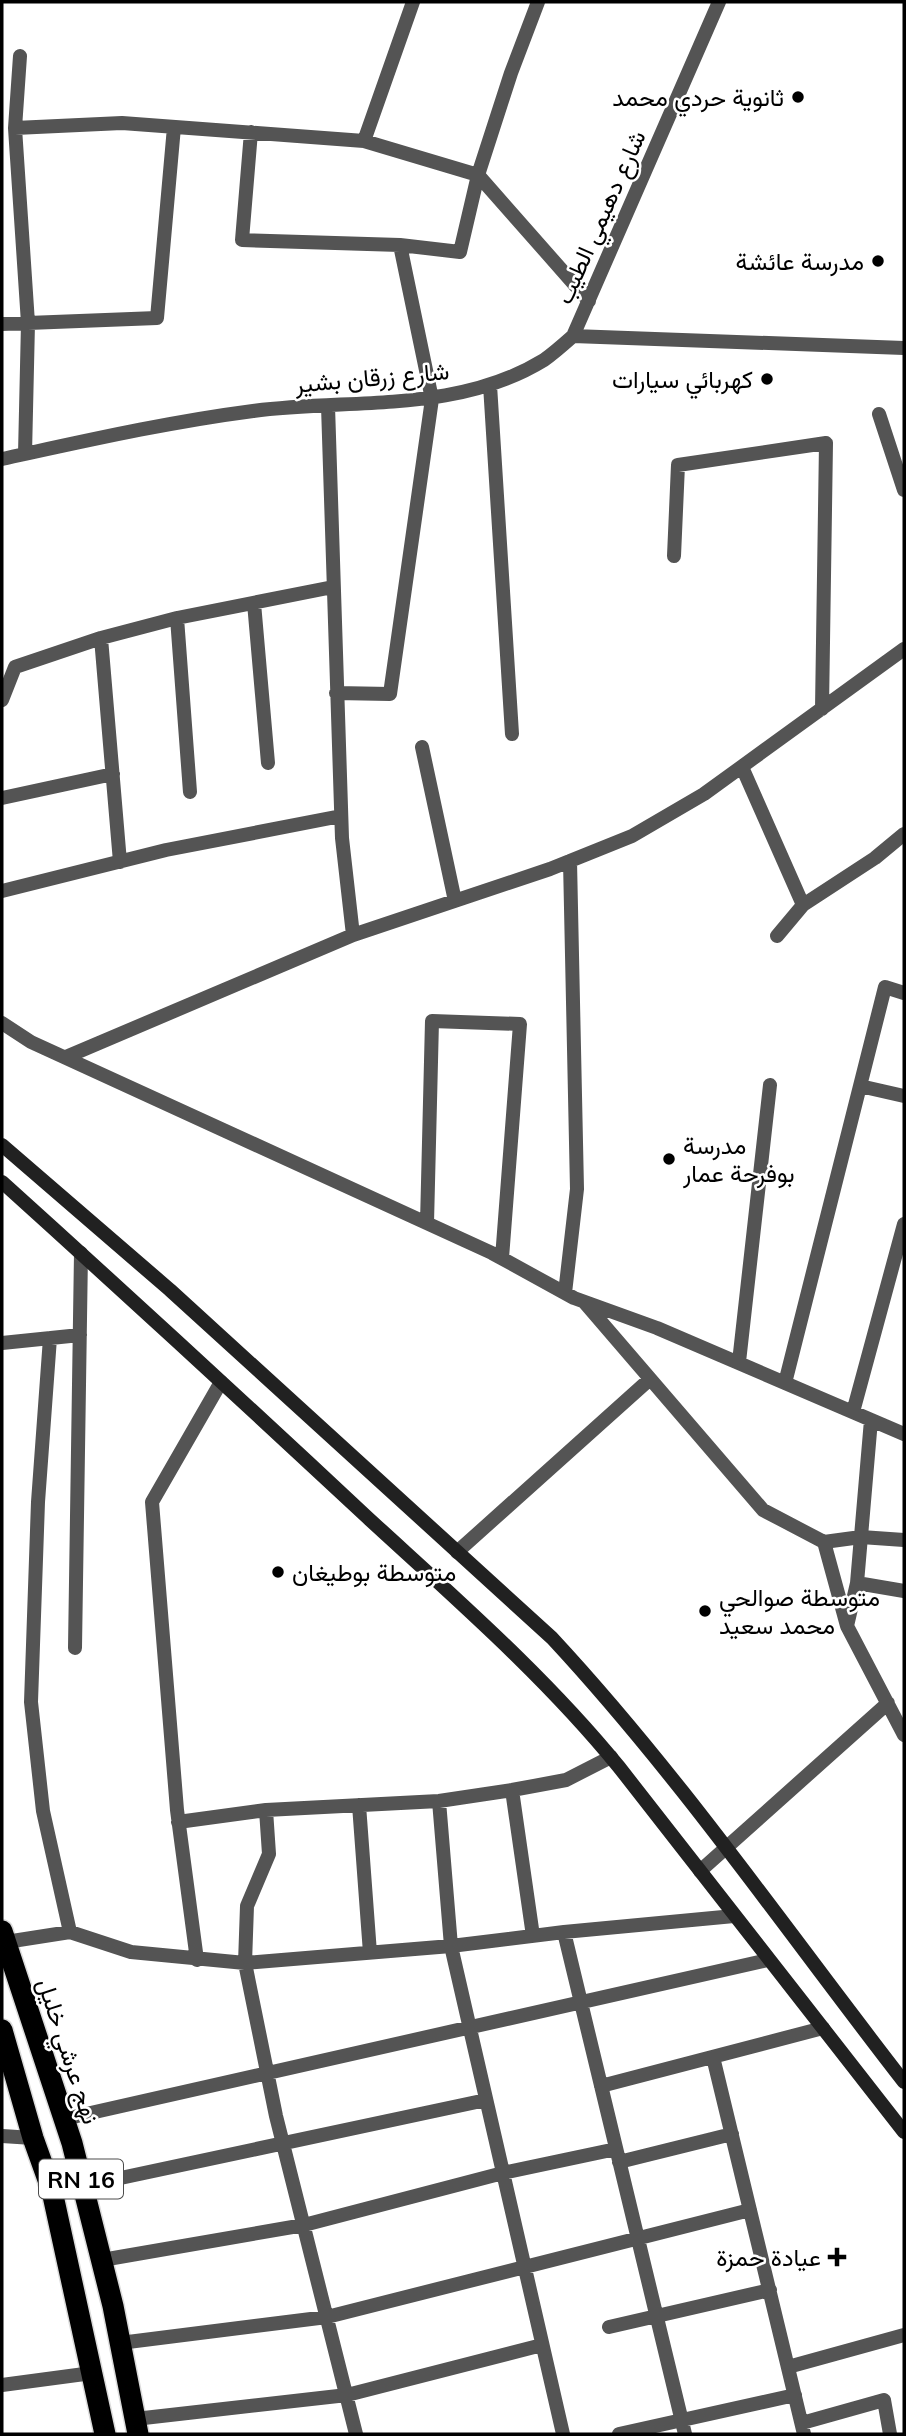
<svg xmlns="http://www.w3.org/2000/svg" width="906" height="2436" font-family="Mulish,Vazirmatn,sans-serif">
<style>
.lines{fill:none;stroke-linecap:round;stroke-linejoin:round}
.highway-casing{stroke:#dbdbdb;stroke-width:24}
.street{stroke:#545454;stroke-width:14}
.secondary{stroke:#212121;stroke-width:14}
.highway{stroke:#000;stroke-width:21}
.poi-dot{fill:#000;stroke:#fff;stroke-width:2.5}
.labels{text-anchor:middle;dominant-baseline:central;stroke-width:5;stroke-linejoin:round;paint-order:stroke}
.shield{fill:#fff;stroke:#4c4c4c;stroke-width:2}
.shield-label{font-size:23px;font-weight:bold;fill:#000}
.poi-label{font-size:24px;fill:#000;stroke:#fff;text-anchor:end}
.street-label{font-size:24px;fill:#000;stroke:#fff}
</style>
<rect width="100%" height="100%" fill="#fff"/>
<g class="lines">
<g class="highway-casing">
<path id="highway" d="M2,1931l70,212 41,163 25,128
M2,2030l31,108 19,53 53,243"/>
</g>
<path class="street" d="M538,2l-27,71 -33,102 111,126
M20,56l-5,72 13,195 -3,131
M15,128l107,-5 242,18 114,34 -18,77 -60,-7 -158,-5 9,-108
M364,141l49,-139
M2,324l155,-6 17,-191
M573,336l146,-334
M490,385l22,349
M328,406l14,432 11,97
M879,414l25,76
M2,459c83,-18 166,-37 251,-48 98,-13 203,3 291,-51 10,-7 20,-16 29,-24l331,12
M674,556l4,-91 148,-22 -4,266
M254,603l14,160
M177,618l13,174
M101,638l19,224
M336,693l54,1 42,-295 -32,-154
M2,700l13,-33 86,-29 76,-20 156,-31
M422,747l33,154
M742,767l61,138 -26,31
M2,798l111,-24
M2,891l164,-41 175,-34
M803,905l72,-47 29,-24
M2,1023l29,19 461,211 82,45 83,30 247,106
M66,1057l287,-122 197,-66 82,-33 72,-42 200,-145
M860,1086l44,10
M427,1223l5,-202 88,3 -18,234
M565,1293l12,-104 -7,-328
M585,1303l178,207 61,32 23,84
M50,1338l-12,164 -7,200 12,109 27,121
M2,1343l78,-8
M739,1362l31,-277
M785,1383l100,-396 19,6
M853,1412l51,-188
M871,1420l-14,163 -10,43 57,109
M824,1542l37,-5 43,3
M457,1552l193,-173
M857,1583l47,8
M75,1648l6,-395
M512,1790l21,146
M359,1805l11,148
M266,1810l3,44 -22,52 -2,57 31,153 80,318
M178,1822l88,-12 173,-9 73,-11 54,-10 45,-23
M700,1871l188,-168
M6,1942l64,-10 61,20 114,11 206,-17 -12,-145
M197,1960l-20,-150 -25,-308 69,-120
M713,2057l91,377
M601,2086l222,-58
M64,2119l704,-159
M2,2136l31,2
M619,2162l113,-28
M83,2186l403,-86
M102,2260l202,-35 199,-52 113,-24
M609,2327l161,-37
M120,2343l207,-26 423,-107
M788,2367l116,-32
M2,2385l90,-12
M135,2419l212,-24 195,-50
M802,2423l82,-23 6,34
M563,2434l-112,-488 113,-14
M619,2434l176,-39
M685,2434l-121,-502 170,-16"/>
<path class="secondary" d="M2,1145l168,145 382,348c129,139 236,295 352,444
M2,1182c123,111 245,223 366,336 87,80 177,158 251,249l285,365"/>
<use href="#highway" class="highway"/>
</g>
<g class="poi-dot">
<circle cx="798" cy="97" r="7"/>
<circle cx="878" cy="261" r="7"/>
<circle cx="767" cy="379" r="7"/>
<circle cx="669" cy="1159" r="7"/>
<circle cx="278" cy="1572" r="7"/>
<circle cx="705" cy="1611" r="7"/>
<path d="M833.5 2246.5h7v7h7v7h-7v7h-7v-7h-7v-7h7z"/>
</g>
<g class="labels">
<rect class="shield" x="39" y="2159.5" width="84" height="39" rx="5"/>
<g class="shield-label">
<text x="81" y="2179">RN 16</text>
</g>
<g class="poi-label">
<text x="784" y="97">ثانوية حردي محمد</text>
<text x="864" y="261">مدرسة عائشة</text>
<text x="753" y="379">كهربائي سيارات</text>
<text x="683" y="1145" text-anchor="start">مدرسة<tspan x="683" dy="28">بوفرحة عمار</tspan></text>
<text x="292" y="1572" text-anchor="start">متوسطة بوطيغان</text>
<text x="719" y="1597" text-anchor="start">متوسطة صوالحي<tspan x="719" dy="28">محمد سعيد</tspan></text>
<text x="821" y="2257">عيادة حمزة</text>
</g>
<g class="street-label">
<text transform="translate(600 217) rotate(-66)">شارع دهيمي الطيب</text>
<text transform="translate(372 377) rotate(-5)">شارع زرقان بشير</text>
<text transform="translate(69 2051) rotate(72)">نهج عرشي خليل</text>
</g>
</g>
<rect width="906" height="2436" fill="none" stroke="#000000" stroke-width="7"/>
</svg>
